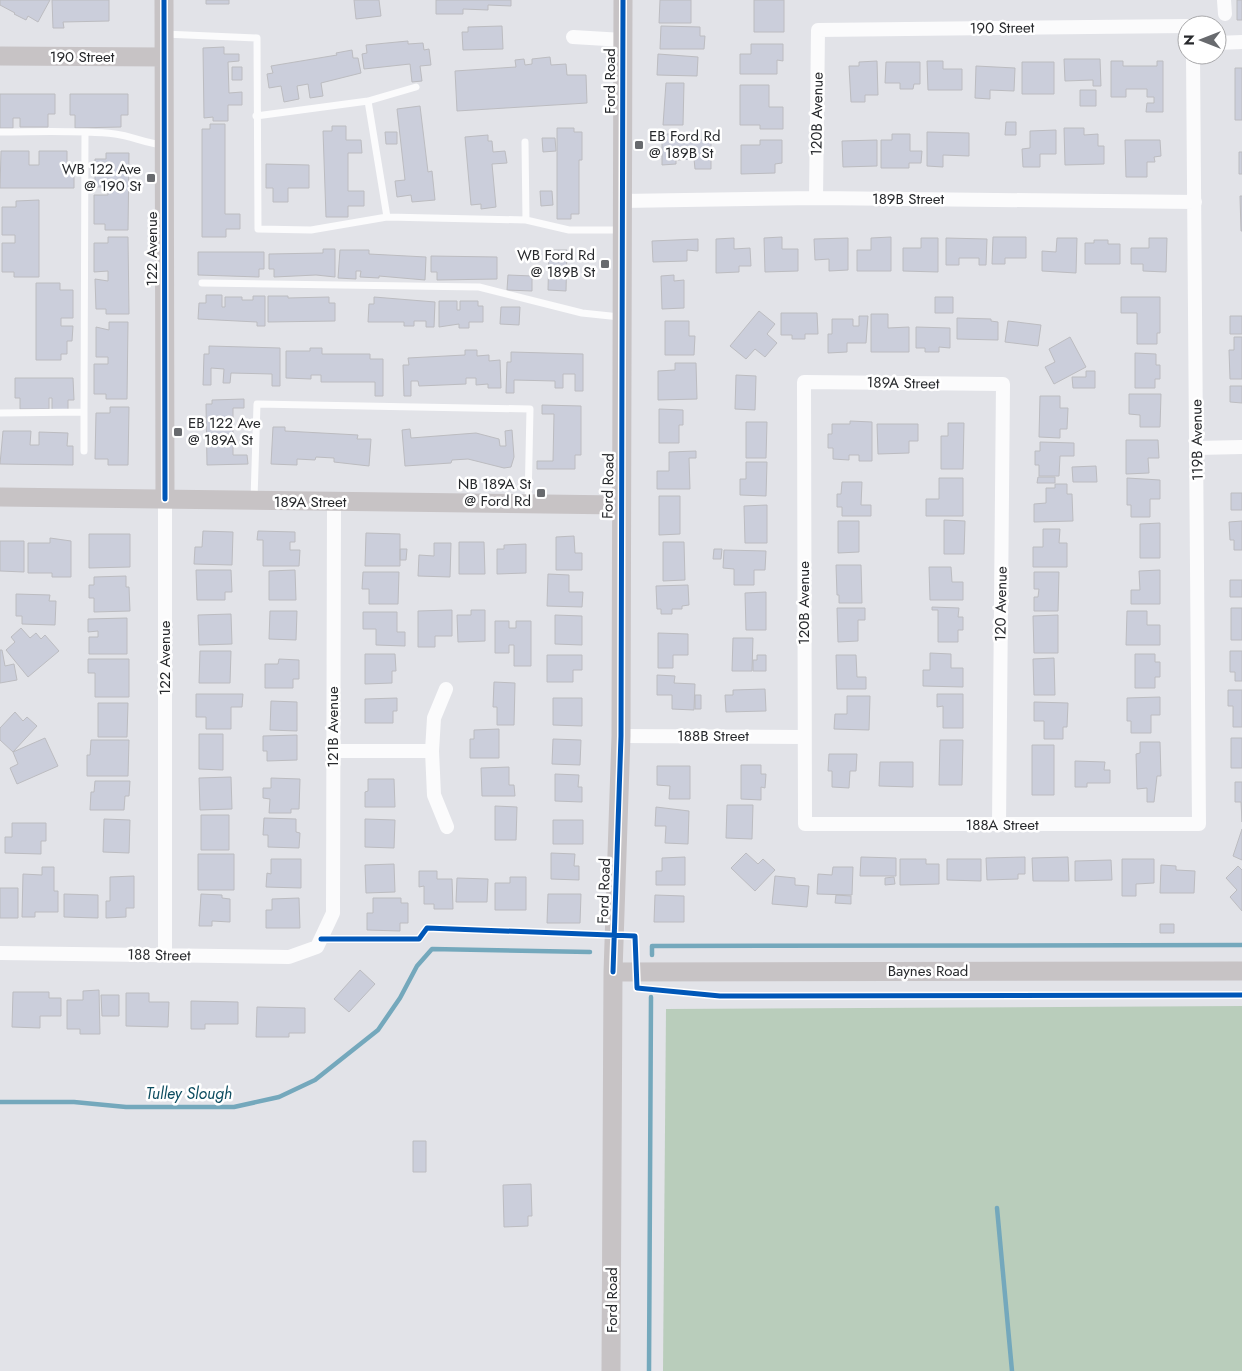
<svg xmlns="http://www.w3.org/2000/svg" width="1242" height="1371" font-family="Jost,sans-serif">
<style>
.green{fill:#b9cdbb}
.lines{fill:none;stroke-linecap:round;stroke-linejoin:round}
.stream{stroke:#74a8bc;stroke-width:4.5}
.building{fill:#cbcedb;stroke:#bcbcc0}
.lane{stroke:#fbfbfc;stroke-width:7}
.street{stroke:#fbfbfc;stroke-width:14}
.secondary{stroke:#c7c3c5;stroke-width:19}
.cycleway-casing{stroke:#fff;stroke-width:8}
.cycleway{stroke:#0057b8;stroke-width:5}
.poi-dot{fill:#686a6e;stroke:#fff;stroke-width:2}
.labels{text-anchor:middle;dominant-baseline:central;stroke-width:5;stroke-linejoin:round;paint-order:stroke}
.street-label{font-size:15px;fill:#27292c;stroke:#fff}
.poi-label{font-size:15px;fill:#27292c;stroke:#fff;text-anchor:end}
.water-label{font-size:16px;font-style:italic;fill:#0d4d60;stroke:#fff}
</style>
<rect width="100%" height="100%" fill="#e2e3e8"/>
<path class="green" d="M1242,1006v365h-579l3,-362z"/>
<g class="lines">
<path class="stream" d="M652,955v-9l590,-1
M0,1102h74l52,5h108l45,-10 36,-17 63,-50 22,-32 17,-32 15,-17 158,3
M997,1208l15,163
M649,1371l2,-374"/>
</g>
<path class="building" d="M0,0h50l-12,22 -10,-6 -2,4 -12,-6 1,-1 -15,-8z
M52,0h57v21l-46,1 1,6h-11z
M206,0h23v4h-23z
M354,0h25l2,16 -25,3z
M436,0h75v6l-23,-1v5l-25,-1v5h-27z
M660,0h31v23h-32z
M754,0h30v32h-30z
M1237,0h5v20h-5z
M502,26l1,23 -40,1 -1,-18h6v-5z
M661,26l39,1v9h5l-1,13h-44z
M408,41v3l15,-1 1,7 5,-1 2,16 -11,1 2,15 -10,1 -2,-18 -46,5 -2,-15 5,-1 -1,-8z
M751,44h32v17l-6,-1v14h-37v-20h11z
M224,47v7h15v7l-11,1 1,31 13,-1v13h-14v16h-15v-4l-9,1 -1,-70z
M352,50l1,8h5l3,15 -40,10 2,13 -13,2 -2,-14 -11,2 2,13 -15,3 -3,-16 -12,2 -2,-14 6,-1 -2,-7 66,-11 -1,-2z
M658,54l40,3 -1,19 -40,-1z
M550,57l1,8 15,-1 1,11h19l1,28 -130,8 -2,-40 61,-4 -1,-7 9,-1 1,6 7,-1v-5z
M1064,59h36l1,27h-8v-6l-28,1z
M877,61l1,34h-13v7h-14l-2,-36h10v-4z
M927,61h16v8h19v21h-34z
M1111,61h12v5h34v-5h6v51h-17l1,-9h7v-6h-7v-8h-21v8h-15z
M886,62h34v22h-6l-1,5h-13v-6h-15z
M1022,62h32v32h-32z
M976,66l39,2 -1,23 -24,-1v9l-15,-1z
M232,67h10v13h-10z
M1235,68h7v52h-7z
M666,83h18l-1,42h-20z
M740,85h29v22h14v22h-23v-4h-20z
M1080,90h16v16h-16z
M0,94h55v20h-7v13h-28v-9h-7v10h-13z
M70,94h58v21h-7v12l-46,1v-13h-5z
M420,106l8,66 4,-1 3,29 -23,2 -1,-7 -14,2 -2,-16 10,-1 -8,-71z
M1006,122h10v13h-11z
M210,124h15v90h15v15h-14v8h-24v-108h8z
M332,126h14v14h15l1,13h-14v38h16v15h-16v11h-22l-3,-86h9z
M557,128h17v4h8v28h-3v54h-8v5h-14z
M1064,128h20v7l14,-1v12h6v18l-39,1z
M1056,130v24h-16v13h-17l-1,-18 8,-1v-17z
M385,132h12v12h-11z
M927,132l42,1v23l-26,-1v12l-16,-1z
M662,134h14v6h35v29h-16l-1,-10 -18,1v4l-14,1z
M892,134h18v17h12l-1,12h-12v5h-28v-28h11z
M488,135v6h4l1,11 12,-1 2,12 -15,1 4,43 -15,2v-5l-10,1 -6,-68z
M542,138h13l1,13 -13,1z
M760,140h22v23l-7,1v9l-34,1v-29h19z
M877,140v26l-34,1 -1,-26z
M1125,140h35l1,16 -7,1 1,5h-8v15h-21z
M1,151h28v14h10v-14h28v13h7v24h-74z
M1239,152h3v22h-3z
M106,153h23l-1,77h-23v-6h-11v-29h14v-8h-13v-28h11z
M266,164l43,1v23h-21v14h-15v-14h-7z
M540,191h12l1,14 -12,1z
M1240,196h2v35h-1z
M39,200v77h-25v-5h-12v-29h13v-8h-13v-28h14v-6z
M108,237h20l1,77h-23v-5h-10l-1,-30 13,2v-10l-14,1v-29h14z
M782,237v12h16v22l-33,1 -1,-34z
M891,237v34h-34v-21h14v-12z
M993,237h33v21h-21v6h-13z
M734,238v11l16,-1 1,18h-12v6l-23,1v-34z
M848,238v32l-19,1v-12l-14,1 -1,-21z
M921,238h17v34l-35,-1v-23h18z
M946,238l41,1 -1,26h-7v-7h-20v7h-13z
M1057,238h20l-1,35 -34,-2v-20l14,1z
M1149,238h18l-1,34 -23,-1v-7h-12v-16h18z
M698,239v12l-11,-1v11l-34,1 -1,-21z
M1094,240h14v4h12v20h-35v-21h9z
M323,249h12v28l-19,-2 -42,2v-8h-5v-15l54,-1z
M340,250h29v4l57,3 -1,23 -46,-4v2l-19,-1 1,-6h-5v8l-18,-1z
M549,250h18l-1,41 -18,-1z
M198,252h66v17h-5v8l-61,-2z
M431,256l66,1v22l-60,1v-8h-6z
M508,275l24,1v15l-25,-1z
M674,275v6l10,-1v28l-22,1 -1,-33z
M36,283h24v7h13v28h-12v8h12l-1,15h-5v13h-6v6h-25z
M206,295h16v12h3v-10h17v3h11v-4h12v30h-8v-4l-59,-3 1,-16h7z
M268,296h20v2l41,-1v6h6v18l-67,1z
M374,297l61,5 -1,25h-8v-6h-12v5h-10v-4h-36l1,-18h5z
M935,297h18v16h-18z
M1121,297h39v36h-3v11h-20v-31h-16z
M439,301h18v9h3v-9h18v5h5v16h-14v6h-10v-4l-20,3z
M501,307h19l-1,18 -19,-1z
M759,311l16,13 -8,10 10,9 -12,14 -10,-8 -9,10 -16,-13z
M781,313h36l1,21h-13v5h-13v-4h-11z
M871,314h17v14l21,-1v25h-38z
M859,316h9l-2,27h-19v9l-19,1v-19h4v-15h21v7h6z
M1230,316h12v18h-12z
M957,318l34,1v2l7,1v18l-41,-1z
M665,321h24v15h6l-1,19h-29z
M1008,321l33,4 -3,21 -33,-4z
M109,322h19l-1,77h-21v-5h-12v-30h14v-7h-12v-30l13,3z
M916,327l34,1v20l-11,-1v5h-14v-4h-9z
M1070,337l16,30 -32,17 -9,-17 10,-5 -6,-13z
M1234,337h8v42h-12l-1,-29h5z
M209,346l71,2v38h-8v-12l-41,-1 -1,10h-7l1,-14 -13,-1v17h-8l1,-31h5z
M310,348h12v6h48v5h13v37h-8v-14h-54v-7h-10v4l-25,-1v-27h24z
M465,350h12v6l12,-1v6l11,-1 1,28h-13v-4l-12,1v-7h-10v6l-47,2 -1,-5h-7v15h-7l-1,-31h6l-1,-7 57,-3z
M511,352l72,2v37h-8v-17h-12v14h-8v-7l-41,-1v13h-8l1,-31h4z
M1135,353l21,1v11h4v14h-5v9h-20z
M675,363h21l1,36 -39,1v-29l17,-1z
M1086,371h9v17h-22l-1,-11h14z
M736,375l20,1 -1,34 -20,-1z
M15,378h58l1,22h-6v10h-16v-12h-3v11h-29v-11h-5z
M1230,386h12v17l-12,-1z
M1129,394h32l-1,33h-20v-12l-11,-1z
M1040,396h20v12h8l-1,21h-7v9l-21,-1z
M244,399v9h-11v47h14l1,9 -41,1 -1,-61h6v-4z
M542,405l39,1v49h-6v14h-38v-8h16l1,-47h-12z
M110,407h19l-1,58h-20v-6h-13l1,-46h14z
M659,409l24,1v15h-4v18h-20z
M850,421l22,1v39h-13v-6h-10v5l-16,-1v-11h-5v-14h4v-10h18z
M746,422h21l-1,36h-20z
M948,423h16l-1,46h-22v-33h7z
M877,424h41v17h-9v12l-31,1z
M273,427h12v4l73,4 -1,4h14l-2,27 -35,-4v-4l-18,-1 -1,3 -18,-1v6l-26,-1z
M410,429l1,9 65,-5 23,6 1,7h6l-1,-15 7,-1 2,27 -3,10 -7,1 -36,-9 -16,1 -1,3 -46,3 -3,-36z
M3,431h28l-1,14h9v-13l29,1 -1,13h6v19l-73,-1z
M1126,440h32l1,18h-11l1,15 -23,1z
M1040,442l34,1v13h-14l-1,20h-20v-11h-4v-14h5z
M696,451v7h-7l1,31h-33v-18h12v-19z
M746,462h21l-1,34 -26,-1v-16h6z
M1096,466l1,16h-24l-1,-15z
M1038,477h17v6h-18z
M939,478h24v38h-37v-17h13z
M1127,478l33,2v19h-10v18h-19v-12h-4z
M842,482h20l-1,23h10v11h-29v-9h-5v-13h4z
M1055,484h12v10h5l1,27 -39,1v-18l12,-1v-15h9z
M1231,493h11v17h-11z
M659,496h21v38l-21,1z
M767,505v38h-22l-1,-37z
M944,520l21,1 -1,33h-20z
M838,521h21v31l-21,1z
M1242,521v29h-8v-10h-4l-1,-18z
M1160,523v35h-20v-34z
M1043,529h17l-1,14h8v24h-34v-20h10z
M203,531l30,1 -1,33 -38,-1 1,-17h7z
M258,531l37,1v10h-5v8h10l-1,16h-36v-26h-6z
M366,533l34,1v32h-35z
M89,534h41v33l-41,1z
M574,536l1,17h7v17h-26v-33z
M50,538l21,3v36h-19v-4h-24v-30h22z
M0,541h24v31l-24,-1z
M459,542h25l1,32h-26z
M663,542h21l1,38 -22,1z
M434,543h17l-1,34 -32,-1 1,-21 15,1z
M526,544v29l-29,1v-25h7v-4z
M400,549h7l-1,11h-6z
M714,549h8l-1,10h-8z
M724,550l42,1 -1,19h-11v15h-20v-16l-11,-1z
M836,565h25l1,38h-23v-8h-2z
M929,567h22l1,15h11v18h-33z
M196,570h35l1,22h-7v8h-28z
M295,570l1,30h-27v-29z
M1160,570v34h-29v-14h9l-1,-19z
M363,572h36l-1,32h-29v-15h-7z
M1034,572h25l-1,39h-24v-14h4l1,-8h-5z
M548,574l21,1v17h14l-1,15 -35,-1z
M126,576v11h3l1,24 -36,1v-14h-5v-13h5v-8z
M1230,580h12v17h-12z
M688,585l1,20 -7,1v3h-10v5h-11v-5h-4l-1,-23z
M766,592v38h-20l-1,-37z
M16,594l34,1 -1,6h7l-1,24 -33,-1v-8h-6z
M932,607l27,1 -1,9h5v13h-5v12h-20v-32h-6z
M837,608h28v12h-7v21l-20,1z
M1231,608h11v32h-11z
M452,610v26h-17v11h-17v-36z
M471,610h14v31l-27,1 -1,-27h14z
M270,611h27l-1,29 -27,-1z
M1127,611h20v14h13v20h-34z
M363,612h34v20h8v14l-29,-1v-16h-13z
M231,614l1,30 -33,1 -1,-30z
M555,615l27,1v29l-27,-1z
M1058,615v38h-24l-1,-37z
M127,618v36h-38v-17h9v-6l-10,1v-13z
M495,621h14v7h7v-7h15v45h-17v-21h-5v8h-14z
M21,628l9,10 6,-5 5,6 4,-4 14,16 -31,26 -22,-27 9,-8 -4,-5z
M658,633l30,1v21h-15v13h-15z
M733,638h20l-1,33h-20z
M0,650h2l3,16 9,-2 3,16 -17,3z
M200,651h31l-1,32h-31z
M1230,651h12v30h-7v-9h-5z
M930,653l21,1v14h12v19l-40,-1v-16h7z
M365,654h30l1,17h-4v12l-27,1z
M1135,654h20v8h5v15h-5v11h-20z
M547,655h35v15h-9v12h-26z
M757,655h9v16h-13v-11h4z
M836,655h20l1,22h9v12h-29z
M1054,658l1,37h-21l-1,-36z
M88,659h41v38h-34v-24h-7z
M279,659l20,1v19h-6v9h-28v-24h13z
M657,675l18,1 -1,7 21,1 -1,26 -22,-1v-14h-15z
M494,682l21,1 -1,42h-17v-18h-4z
M765,689l1,22 -40,1 -1,-17h8v-5z
M1228,690h14v37h-9v-21h-5z
M196,694h47l-1,13h-11v22h-25v-12h-10z
M937,694h26v34h-20v-22l-6,1z
M695,695h6v14h-6z
M847,696h23l-1,34 -35,-1 1,-15h12z
M1160,697v18h-9v18h-20v-12h-4v-23z
M397,698v13h-4v12h-28v-24z
M553,698h29v28l-29,-1z
M271,701l26,1v29l-27,-1z
M1034,702l34,1 -1,24h-4v12h-19v-18h-10z
M98,703h30l-1,34h-29z
M15,712l8,9 4,-4 10,9 -24,26 -13,-12v-12z
M499,729v29h-29v-19h4v-9z
M199,734h24v36l-24,-1z
M297,735v25l-30,1v-10h-4v-15z
M45,738l13,28 -41,18 -7,-16 8,-4 -5,-12z
M1231,738h11v30h-11z
M553,739l28,1 -1,25 -28,-1z
M91,740h38l-1,36h-41v-21h3z
M940,740h23l-1,45h-23z
M1140,742h20l1,34h-4l-3,26h-7v-14l-10,1 -1,-35 4,-1z
M1032,745h22v50h-22z
M829,754h28l-1,17h-6l-1,17 -17,-1v-16h-4z
M1075,761l30,1 -1,8h6v13h-23v4h-12z
M880,762h33v25l-34,-1z
M741,765h20v9h5l-1,14 -4,-1v13l-20,-1z
M657,766h33v33h-21l1,-13 -13,-1z
M509,767v18h5l1,11h-33l-1,-28z
M555,774l24,1 -1,12h4v15l-27,-1z
M231,777l1,32 -32,1 -1,-32z
M271,778l29,1 -1,30h-8v4h-22l1,-14 -7,-1v-10h8z
M368,779h26l1,28h-30v-15l3,-1z
M95,781h35l-1,15h-4l-1,14h-34l1,-18h3z
M1235,782h7v40l-1,-20h-6z
M727,805h26l-1,34 -26,-1z
M495,806l22,1 -1,33h-21z
M656,807l33,4 -1,33 -23,-1 1,-17h-11z
M201,815h28v35h-28z
M264,818l32,1v13l4,1 -1,15 -31,-1v-12h-5z
M104,819l26,1 -1,33 -26,-1z
M365,819l30,1 -1,28 -29,-1z
M553,820h30v24h-30z
M12,823h34v18h-5v13l-36,-1v-16h7z
M1242,829v31l-9,-4z
M551,853l24,1 -1,12h5v14l-28,-1z
M746,853l12,11 5,-5 12,11 -20,21 -24,-23z
M198,854h36v36h-36z
M685,857v28h-29v-14h6v-13z
M861,857l35,1v18h-36z
M1025,857v17h-7v5l-31,1 -1,-22z
M1068,857l1,24h-36l-1,-23z
M271,859h30v29l-35,-1 1,-14 4,1z
M900,859h26v5h13v20l-39,1z
M947,859h34v22l-34,-1z
M1122,859h32v24l-18,1v12h-14z
M1111,860l1,20 -37,1v-20z
M394,864l1,28 -29,1 -1,-28z
M1161,865l15,1v4l19,1 -1,22h-34z
M1238,866l4,4v41l-12,-14 7,-7 -11,-12z
M42,867h12v24h4v21h-23v5h-13l1,-43 19,1z
M833,867h20l-1,28 -35,-1 1,-20 14,1z
M419,871h18v8h15l1,30h-19v-5h-10v-18l-5,1z
M134,876v32h-8v9l-20,1v-17h4v-24z
M775,876l20,2v7l14,1 -2,21 -35,-3z
M510,877h16v33h-31v-27h15z
M894,877l1,7 -10,1v-7z
M457,878l31,1 -1,23h-31z
M0,888h18v30h-18z
M64,894l34,1v23l-34,-1z
M201,894l21,1v3l8,1v23l-18,-1v5h-13z
M548,894h33l-1,29h-33z
M655,895l29,1v26h-30z
M836,895l15,1v8l-16,-1z
M299,898l1,30h-34v-18h6v-11z
M373,898h28v5h7v20h-8v8l-33,-1v-17h6z
M1160,924h14v9h-14z
M360,970l15,14 -26,28 -15,-13z
M99,990l1,44h-20v-5h-13v-29h16v-9z
M13,992h36v6h12v18h-21v12l-28,-1z
M126,993h23v9h20l-1,25 -42,-1z
M101,995h18v21h-17z
M191,1001l47,1v22h-33v5h-14z
M257,1007l48,1v25h-16v4h-33z
M413,1141h13v31h-13z
M531,1184l1,32h-4v10l-24,1 -1,-42z"/>
<g class="lines">
<path class="lane" d="M164,34l93,4 1,191 53,1 76,-13 139,3 43,10h52
M368,101l19,116
M256,116l112,-15 48,-14
M0,132c38,0 77,-2 115,2 17,2 32,10 49,11
M525,142l1,78
M202,283l277,4 103,26 38,4
M84,412v39
M0,413l84,-1 1,-280
M254,499l3,-95 273,5 -2,94"/>
<path class="street" d="M1224,0l1,14
M573,37l50,3
M1217,43l25,-1
M816,198l2,-168 369,-4
M622,201l194,-3 379,4
M1197,448l45,-1
M446,689l-12,29 -2,33 2,44 13,32
M621,736l183,1
M333,751h99
M999,825l4,-441 -199,-2 1,442h394l-6,-769
M0,953l289,4 28,-10 16,-34 1,-410
M165,955v-456"/>
<path class="secondary" d="M164,0l1,499
M0,56l164,1
M0,497l620,8
M613,972l629,-1
M611,1371l2,-399 8,-236 2,-736"/>
<g class="cycleway-casing">
<path id="cycleway" d="M164,0l1,499
M321,939h98l8,-11 208,8 2,52 83,8 522,-1
M613,972l8,-236 2,-736"/>
</g>
<use href="#cycleway" class="cycleway"/>
</g>
<g class="poi-dot">
<rect x="634" y="140" width="10" height="10" rx="2.5"/>
<rect x="146" y="173" width="10" height="10" rx="2.5"/>
<rect x="600" y="259" width="10" height="10" rx="2.5"/>
<rect x="173" y="427" width="10" height="10" rx="2.5"/>
<rect x="536" y="488" width="10" height="10" rx="2.5"/>
</g>
<g class="labels">
<g class="street-label">
<text transform="translate(1002 28) rotate(-1)">190 Street</text>
<text x="82" y="57">190 Street</text>
<text transform="translate(610 81) rotate(-90)">Ford Road</text>
<text transform="translate(817 114) rotate(-89)">120B Avenue</text>
<text x="908" y="199">189B Street</text>
<text transform="translate(152 249) rotate(-90)">122 Avenue</text>
<text transform="translate(903 383) rotate(1)">189A Street</text>
<text transform="translate(1197 440) rotate(-91)">119B Avenue</text>
<text transform="translate(608 486) rotate(-89)">Ford Road</text>
<text x="310" y="502">189A Street</text>
<text transform="translate(804 603) rotate(-90)">120B Avenue</text>
<text transform="translate(1001 604) rotate(-89)">120 Avenue</text>
<text transform="translate(165 658) rotate(-90)">122 Avenue</text>
<text transform="translate(333 727) rotate(-90)">121B Avenue</text>
<text x="713" y="736">188B Street</text>
<text x="1002" y="825">188A Street</text>
<text transform="translate(604 891) rotate(-88)">Ford Road</text>
<text transform="translate(159 955) rotate(1)">188 Street</text>
<text x="928" y="971">Baynes Road</text>
<text transform="translate(612 1300) rotate(-90)">Ford Road</text>
</g>
<g class="poi-label">
<text x="649" y="136" text-anchor="start">EB Ford Rd<tspan x="649" dy="17">@ 189B St</tspan></text>
<text x="141" y="169">WB 122 Ave<tspan x="141" dy="17">@ 190 St</tspan></text>
<text x="595" y="255">WB Ford Rd<tspan x="595" dy="17">@ 189B St</tspan></text>
<text x="188" y="423" text-anchor="start">EB 122 Ave<tspan x="188" dy="17">@ 189A St</tspan></text>
<text x="531" y="484">NB 189A St<tspan x="531" dy="17">@ Ford Rd</tspan></text>
</g>
<g class="water-label">
<text x="189" y="1093">Tulley Slough</text>
</g>
</g>
<g transform="translate(1202 40) rotate(270)"><circle r="24" fill="#ffffff" stroke="#a9a9ab"/>
<path d="M0-4L9 19L0 12L-9 19Z" fill="#686a6e"/>
<text y="-8" font-size="14" font-weight="bold" text-anchor="middle" fill="#27292c">N</text>
</g>
</svg>
